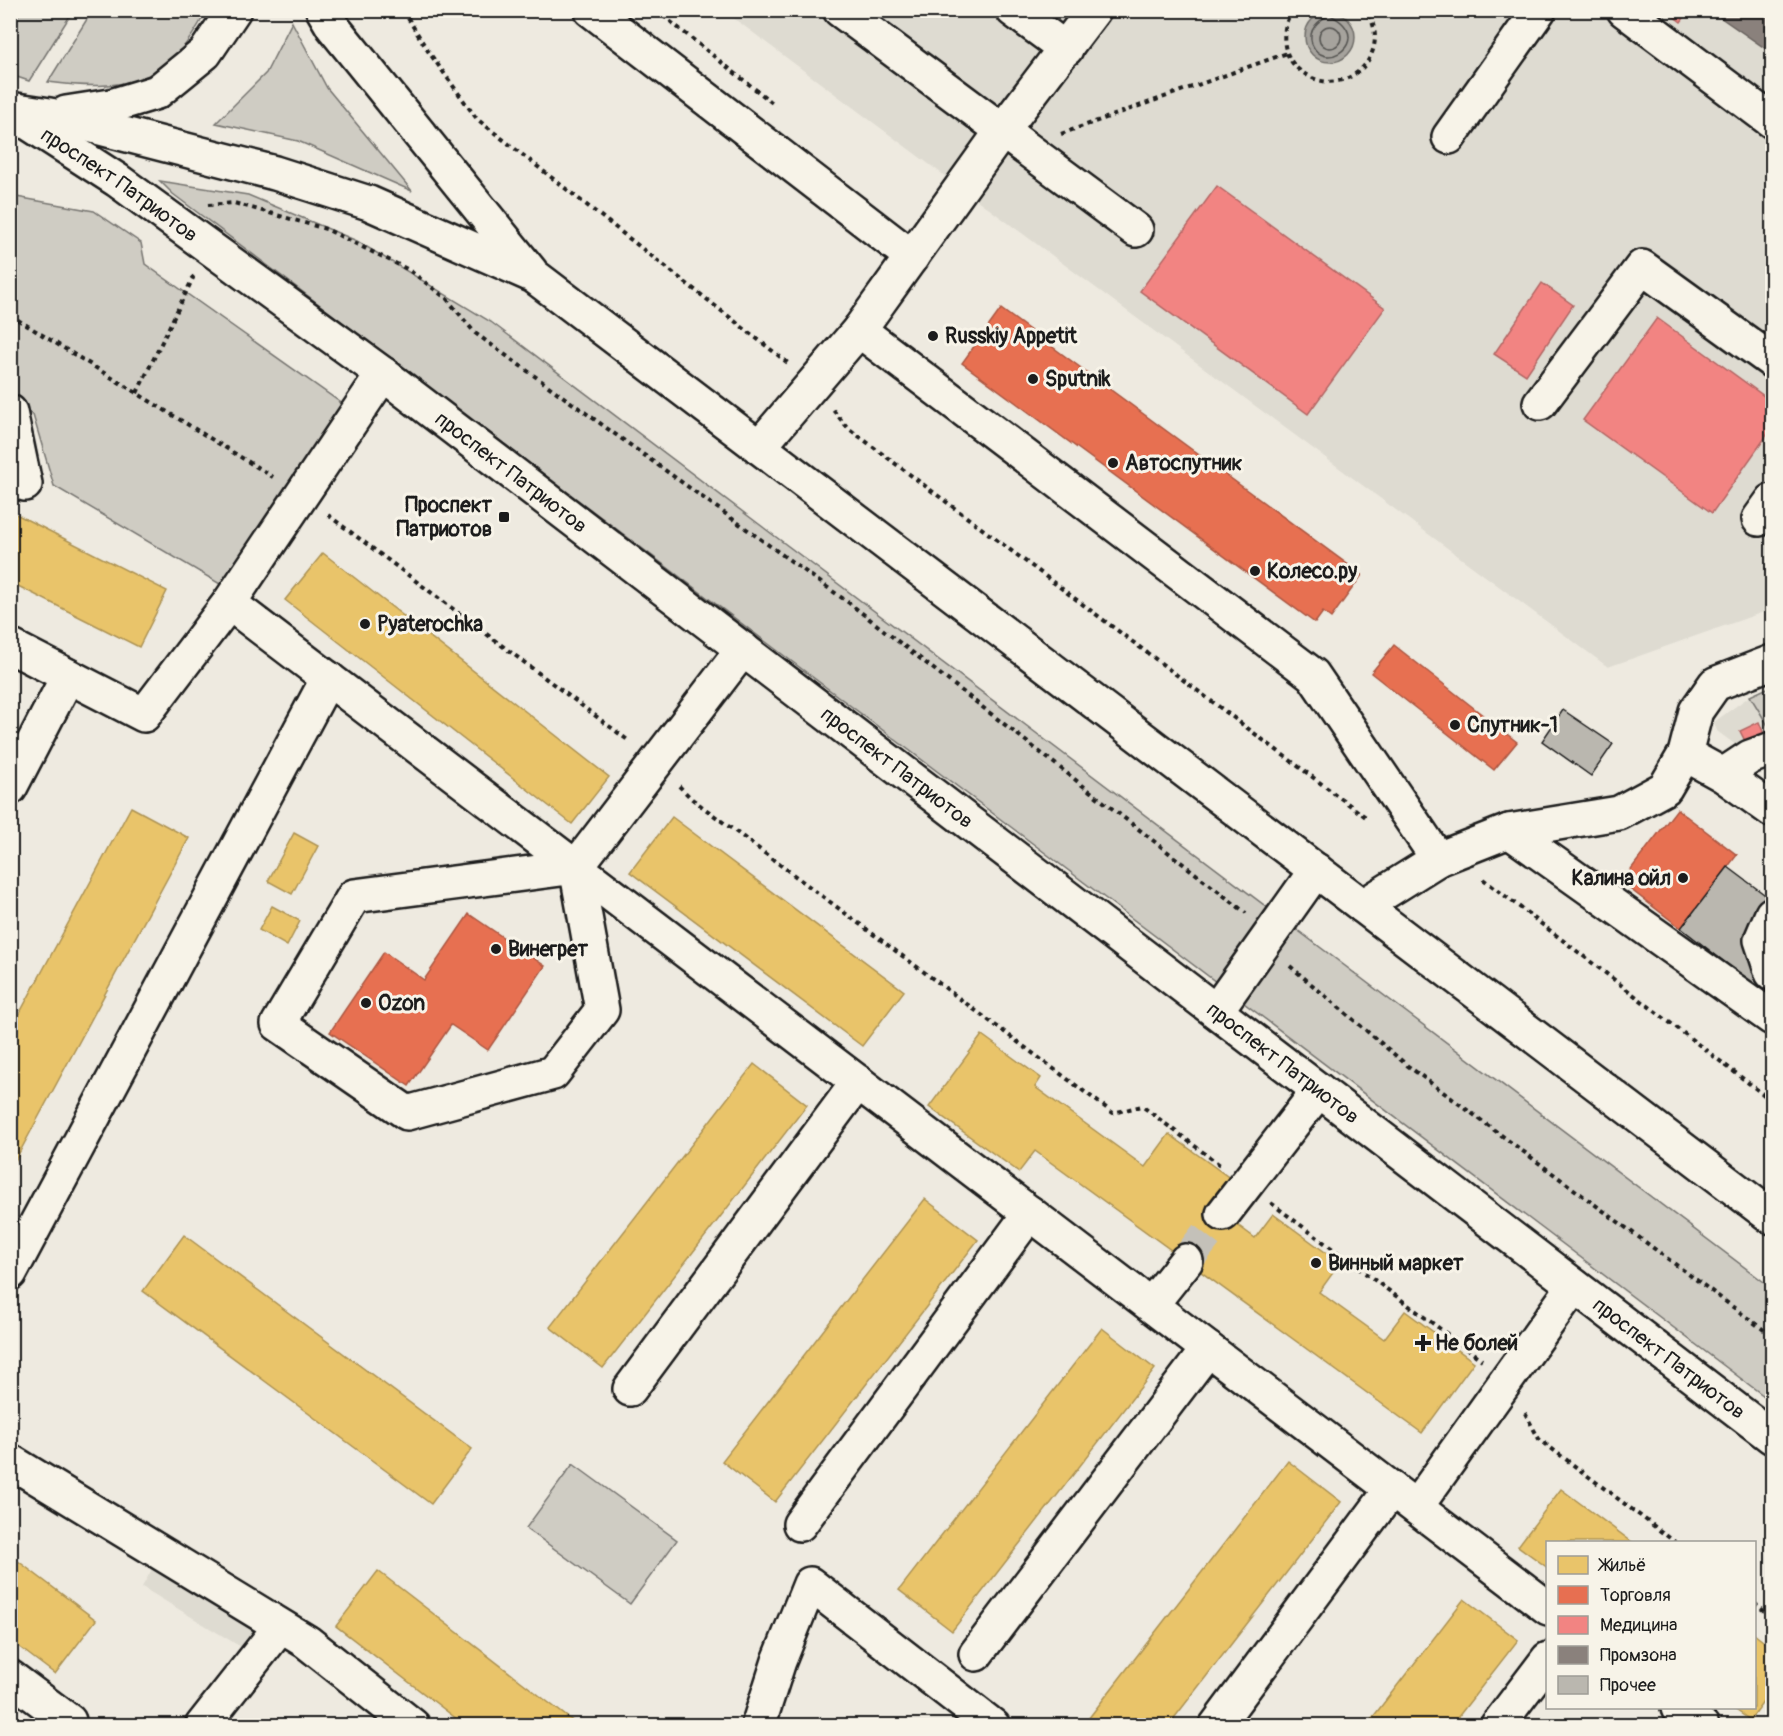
<svg xmlns="http://www.w3.org/2000/svg" width="1783" height="1736" font-family="Pangolin,sans-serif">
<style>
.built{fill:#dedbd1}
.green{fill:#cfccc3;stroke:#767470;stroke-width:1.5}
.water{fill:#a6a39d;stroke:#6f6d69;stroke-width:1.5}
.homes{fill:#e9c46a;stroke:#ac9253;stroke-width:1.5}
.shops{fill:#e76f51;stroke:#aa5641;stroke-width:1.5}
.health{fill:#f28482;stroke:#b26563;stroke-width:1.5}
.industry{fill:#8a817c;stroke:#69635f;stroke-width:1.5}
.lines{fill:none;stroke-linecap:round;stroke-linejoin:round}
.shore{stroke:#535250;stroke-width:1.5}
.building{fill:#bab7af;stroke:#1c1c1c;stroke-width:1.5}
.minor-tunnel{stroke:#c4c1b9;stroke-width:33;stroke-dasharray:33 16;stroke-linecap:butt}
.minor-casing{stroke:#1c1c1c;stroke-width:38}
.highway-casing{stroke:#1c1c1c;stroke-width:38}
.path{stroke:#1c1c1c;stroke-width:4;stroke-dasharray:4.5 4.5;stroke-linecap:butt}
.minor{stroke:#f7f3e8;stroke-width:33}
.highway{stroke:#f7f3e8;stroke-width:33}
.poi-dot{fill:#1c1c1c;stroke:#f7f3e8;stroke-width:2}
.labels{text-anchor:middle;dominant-baseline:central;stroke-width:6;stroke-linejoin:round;paint-order:stroke}
.street-label{font-size:21px;fill:#1c1c1c;stroke:#f7f3e8}
.poi-label{font-size:21px;font-weight:bold;fill:#1c1c1c;stroke:#f7f3e8;text-anchor:start}
</style>
<rect width="100%" height="100%" fill="#eeeae0"/>
<filter id="ink" filterUnits="userSpaceOnUse"><feTurbulence type="fractalNoise" baseFrequency=".0167" numOctaves="2"/><feDisplacementMap in="SourceGraphic" scale="12" xChannelSelector="R" yChannelSelector="G"/><feConvolveMatrix kernelMatrix="1 2 1 2 8 2 1 2 1" color-interpolation-filters="sRGB"/></filter>
<g filter="url(#ink)">
<path class="built" d="M724,11h1048v598l-164,58 -647,-479z
M1772,686v86l-55,-41 -3,-9 36,-26z
M155,1564l104,63 -13,23 -104,-63z"/>
<path class="green" d="M19,11h54l-44,70 -18,-6v-33z
M92,11h114c-36,74 -83,81 -158,71z
M292,22l35,66 85,103 -114,-50 -82,-18 50,-50z
M160,181l88,14 109,46 134,81 1281,966v114l-1599,-1208z
M11,196l83,15 47,32 4,21 206,146 -131,174 -166,-98 -21,-71 -22,-13z
M1772,686v42l-2,1 -20,-33z
M573,1464l104,76 -47,64 -104,-76z"/>
<path class="water" d="M1305 37a25 25 0 1 1 50 0a25 25 0 1 1-50 0Z"/>
<path class="homes" d="M10,511l157,80 -28,56 -129,-65z
M323,553l286,224 -37,47 -287,-224z
M131,807l58,31 -179,332v-139z
M672,817l232,174 -42,55 -232,-174z
M294,833l24,13 -26,48 -24,-13z
M272,906l28,15 -13,25 -28,-16z
M982,1035l59,43 -6,9 110,80 24,-33 62,45 -19,27 43,32 18,-24 67,49 -21,29 65,47 21,-28 69,51 -52,71 -387,-282 -16,21 -90,-65z
M754,1064l53,41 -204,263 -53,-41z
M925,1199l53,41 -203,262 -53,-41z
M184,1235l288,214 -41,55 -288,-213z
M1102,1328l53,41 -203,262 -53,-41z
M1288,1461l53,41 -173,224h-80l-3,-3z
M1561,1489l71,53h-84v26l-30,-22z
M10,1555l86,65 -41,54 -45,-34z
M378,1571l201,155h-113l-130,-100z
M1464,1599l54,41 -67,86h-85z
M1754,1634l18,14v42l-22,30 -17,-12h21z"/>
<path class="shops" d="M1001,309l361,266 -31,43 -8,-6 -8,11 -353,-260z
M1394,645l123,97 -23,28 -123,-97z
M1677,809l60,46 -56,73 -60,-46z
M469,914l76,52 -57,84 -37,-25 -42,61 -79,-54 54,-80 40,28z"/>
<path class="health" d="M1665,10h25l-9,12z
M1217,186l168,122 -77,106 -168,-123z
M1542,283l31,22 -47,70 -32,-21z
M1657,318l115,84v26l-60,85 -129,-93z
M1759,722l5,12 -18,9 -6,-12z"/>
<path class="industry" d="M1720,10h52v43l-55,-38z"/>
<g class="lines">
<path class="shore" d="M1329,14c4,3 11,6 15,11 19,22 -21,46 -32,19 -2,-6 -1,-13 3,-18 3,-5 10,-8 14,-12z
M1319 37a11 11 0 1 1 22 0a11 11 0 1 1-22 0Z"/>
</g>
<path class="building" d="M1563,710l50,34 -22,32 -49,-35z
M1728,867l44,33v79l-9,13 -82,-64z"/>
<g class="lines">
<path class="minor-tunnel" d="M1186,1261l37,-47"/>
<g class="minor-casing">
<g id="minor">
<path d="M591,10l321,247"/>
<path d="M840,10l296,220"/>
<path d="M1013,10l53,39"/>
<path d="M1624,10l148,111"/>
<path id="s1" d="M10,111l107,69 266,194 1389,1063"/>
<path d="M1449,137l90,-127"/>
<path d="M859,330l454,345 125,184"/>
<path d="M383,374l-154,229 1319,1005"/>
<path d="M1540,403l102,-136 130,94"/>
<path d="M10,412l15,72"/>
<path d="M759,447l100,-117 143,-199 92,-121"/>
<path d="M1759,519l13,-18"/>
<path d="M10,646l134,69 85,-112"/>
<path d="M1685,754l38,21 49,35"/>
<path d="M1723,775l27,-18 22,-8"/>
<path d="M10,788l58,-112"/>
<path d="M1509,831l263,187"/>
<path d="M576,867l26,143 -49,63 -146,40 -129,-89 76,-128 222,-29 167,-218"/>
<path d="M1363,906l75,-47 71,-28 110,-18 46,-25 20,-34 11,-43 19,-27 57,-22"/>
<path d="M1772,914l-11,26 11,33"/>
<path d="M1216,1011l100,-141"/>
<path d="M1223,1214l96,-124"/>
<path d="M10,1273l318,-595"/>
<path d="M1151,1305l35,-44"/>
<path d="M630,1389l228,-307"/>
<path d="M10,1461l297,181 106,84"/>
<path d="M1416,1507l158,-221"/>
<path d="M800,1524l230,-311"/>
<path d="M976,1654l232,-305"/>
<path d="M10,1677l59,44"/>
<path d="M1678,1708l24,18"/>
<path d="M202,1726l78,-99"/>
<path d="M758,1726l21,-65 31,-77 183,142"/>
<path d="M1216,1726l176,-237"/>
<path d="M1497,1726l51,-67"/>
</g>
</g>
<g class="highway-casing">
<path id="highway" d="M323,10l10,17 198,245
M10,109l40,6 225,58 94,30 165,73 1238,941
M66,113l45,-7 46,-14 48,-39 29,-43"/>
</g>
<path class="path" d="M403,10l25,41 49,68 311,244
M656,10l119,95
M1293,10c-8,11 -10,23 -8,36 2,10 8,20 17,26 42,31 94,-18 64,-62
M1061,134l226,-81
M208,205l26,-2 92,26 83,41 38,29 28,34 374,270 397,310
M10,315l263,162
M137,393l56,-115 -2,-2
M833,410l15,18 519,390
M328,515l301,226
M679,786l13,13 421,314 29,-7 78,59
M1483,879l289,222
M1290,966l118,100 364,270
M1271,1203l211,157
M1525,1413l14,26 136,103
M1754,1603l18,14"/>
<use href="#minor" class="minor"/>
<use href="#highway" class="highway"/>
</g>
</g>
<g class="poi-dot">
<circle cx="933" cy="336" r="6"/>
<circle cx="1033" cy="379" r="6"/>
<circle cx="1113" cy="463" r="6"/>
<rect x="498" y="511" width="12" height="12" rx="3"/>
<circle cx="1255" cy="571" r="6"/>
<circle cx="365" cy="624" r="6"/>
<circle cx="1455" cy="725" r="6"/>
<circle cx="1683" cy="878" r="6"/>
<circle cx="496" cy="949" r="6"/>
<circle cx="366" cy="1003" r="6"/>
<circle cx="1316" cy="1263" r="6"/>
<path d="M1420 1334h6v6h6v6h-6v6h-6v-6h-6v-6h6z"/>
</g>
<g class="labels">
<g class="street-label">
<text stroke="none"><textPath href="#s1" startOffset="132">проспект Патриотов</textPath></text>
<text stroke="none"><textPath href="#s1" startOffset="618">проспект Патриотов</textPath></text>
<text stroke="none"><textPath href="#s1" startOffset="1104">проспект Патриотов</textPath></text>
<text stroke="none"><textPath href="#s1" startOffset="1590">проспект Патриотов</textPath></text>
<text stroke="none"><textPath href="#s1" startOffset="2076">проспект Патриотов</textPath></text>
</g>
<g class="poi-label">
<text x="945" y="336">Russkiy Appetit</text>
<text x="1045" y="379">Sputnik</text>
<text x="1125" y="463">Автоспутник</text>
<text x="492" y="505" text-anchor="end">Проспект<tspan x="492" dy="24">Патриотов</tspan></text>
<text x="1267" y="571">Колесо.ру</text>
<text x="377" y="624">Pyaterochka</text>
<text x="1467" y="725">Спутник-1</text>
<text x="1671" y="878" text-anchor="end">Калина ойл</text>
<text x="508" y="949">Винегрет</text>
<text x="378" y="1003">Ozon</text>
<text x="1328" y="1263">Винный маркет</text>
<text x="1435" y="1343">Не болей</text>
</g>
</g>
<rect width="1783" height="1736" fill="none" stroke="#f7f3e8" stroke-width="36"/>
<rect x="18" y="18" width="1747" height="1700" fill="none" stroke="#1c1c1c" stroke-width="2" filter="url(#ink)"/>
<rect x="1546" y="1541" width="210" height="168" fill="#f7f3e8" stroke="#9f9d96" stroke-width="1.5"/>
<rect x="1558" y="1556" width="30" height="18" fill="#e9c46a" stroke="#9f9d96" stroke-width="1.5"/>
<text x="1600" y="1571" font-size="18" fill="#1c1c1c">Жильё</text>
<rect x="1558" y="1586" width="30" height="18" fill="#e76f51" stroke="#9f9d96" stroke-width="1.5"/>
<text x="1600" y="1601" font-size="18" fill="#1c1c1c">Торговля</text>
<rect x="1558" y="1616" width="30" height="18" fill="#f28482" stroke="#9f9d96" stroke-width="1.5"/>
<text x="1600" y="1631" font-size="18" fill="#1c1c1c">Медицина</text>
<rect x="1558" y="1646" width="30" height="18" fill="#8a817c" stroke="#9f9d96" stroke-width="1.5"/>
<text x="1600" y="1661" font-size="18" fill="#1c1c1c">Промзона</text>
<rect x="1558" y="1676" width="30" height="18" fill="#bab7af" stroke="#9f9d96" stroke-width="1.5"/>
<text x="1600" y="1691" font-size="18" fill="#1c1c1c">Прочее</text>
</svg>
